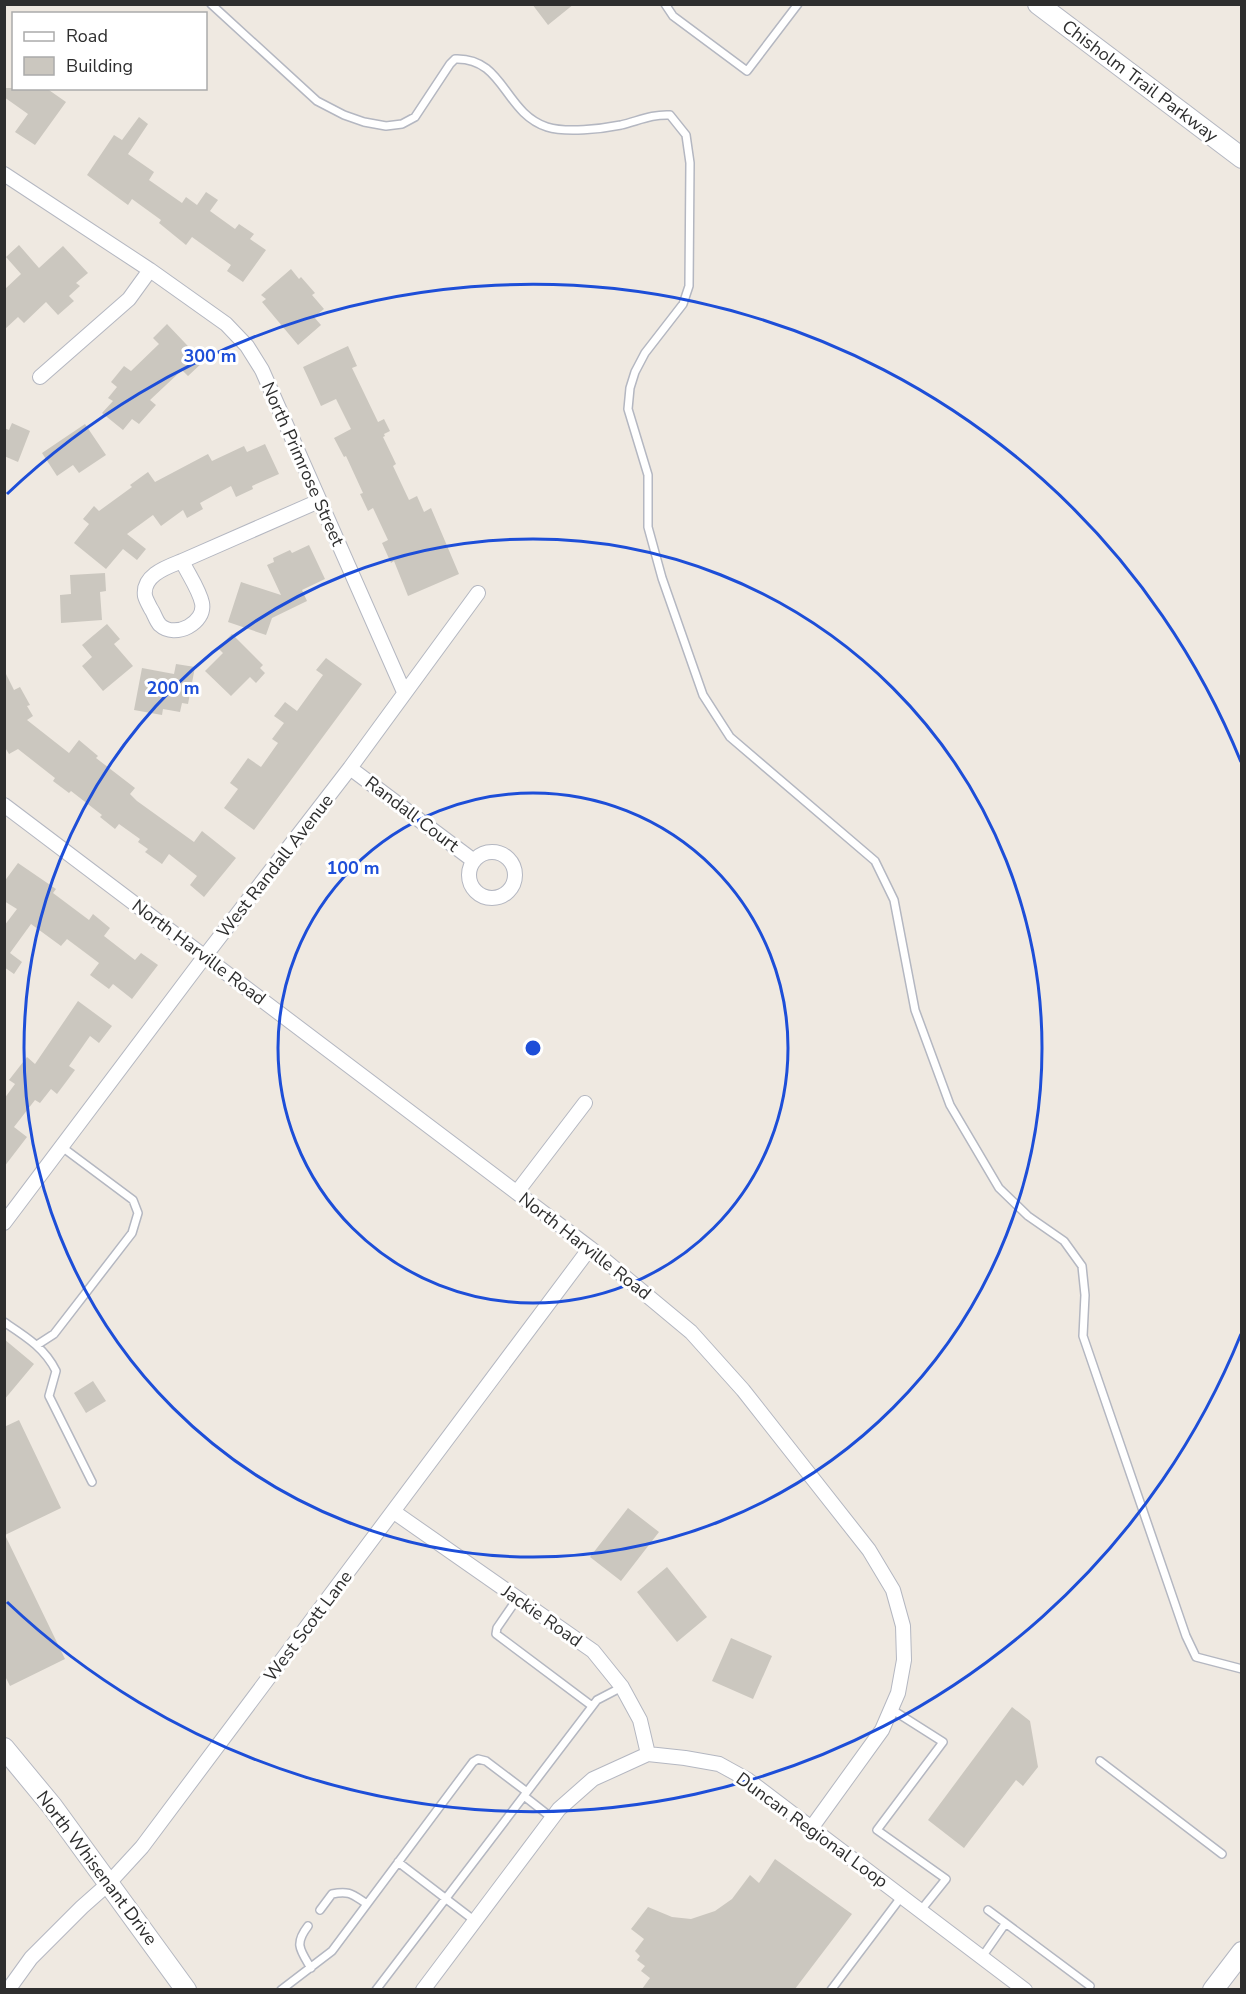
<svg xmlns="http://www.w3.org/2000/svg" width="1246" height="1994" font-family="'Nunito Sans',sans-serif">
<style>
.building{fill:#cbc7bf}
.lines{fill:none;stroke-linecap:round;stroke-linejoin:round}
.lane-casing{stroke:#b4b7c1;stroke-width:10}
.street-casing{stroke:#b4b7c1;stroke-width:16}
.secondary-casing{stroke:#b4b7c1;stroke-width:22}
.lane{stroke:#fff;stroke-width:7}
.street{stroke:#fff;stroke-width:14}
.secondary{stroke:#fff;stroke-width:20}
.ring{fill:none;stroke:#1d4ed8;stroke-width:3}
.labels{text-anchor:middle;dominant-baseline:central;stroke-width:6;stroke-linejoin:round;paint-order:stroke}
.street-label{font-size:18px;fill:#2e2e2e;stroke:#fff}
.centre{fill:#1d4ed8;stroke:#fff;stroke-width:3}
.ring-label{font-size:18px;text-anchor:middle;font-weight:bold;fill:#1d4ed8;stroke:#fff;stroke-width:6;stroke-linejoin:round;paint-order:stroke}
</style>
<rect width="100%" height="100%" fill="#efe9e1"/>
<path class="building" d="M532,4h42l-26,21z
M4,88h42l20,14 -31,43 -20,-13 13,-18 -24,-17z
M139,117l9,7 -20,30 26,18 -5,8 33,23 4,-6 11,8 9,-13 12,8 -8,11 25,18 4,-5 15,10 -4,5 16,11 -23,32 -16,-11 4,-6 -39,-28 -6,8 -27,-22 2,-3 -29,-21 -4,6 -41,-30 27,-40 8,5z
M19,245l20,23 24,-22 25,27 -12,10 4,3 -11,10 5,5 -16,14 -12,-13 -22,21 -6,-6 -14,13v-40l17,-16 -15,-17z
M291,269l8,10 2,-2 14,16 -3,2 12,14 -10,8 7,8 -23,20 -36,-43 4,-3 -5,-4z
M167,324l36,38 -15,14 -6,-6 -32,30 6,5 -17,19 -7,-5 -9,11 -21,-17 11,-12 -5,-3 9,-11 -6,-5 13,-16 7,5 28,-27 -6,-6z
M348,346l9,20 -5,2 26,54 6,-3 6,12 -6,3 1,2 -2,1 13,27 -3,2 16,34 8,-4 7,16 7,-4 28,66 -51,22 -14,-35 -3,2 -9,-20 6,-3 -15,-32 -5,3 -8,-17 3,-1 -17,-37 -2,1 -10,-19 17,-9 -15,-30 -15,7 -18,-39z
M12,423l18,8 -12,31 -14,-6v-28l5,2z
M85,424l21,31 -27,18 -6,-8 -16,11 -15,-23z
M265,444l14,30 -27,12 1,3 -17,8 -5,-11 -31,17 3,6 -16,9 -4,-8 -22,16 -8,-11 -26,19 19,15 -9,11 -14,-11 -17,20 -32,-26 15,-19 -6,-5 11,-13 5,5 33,-24 -2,-2 18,-13 7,10 53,-28 4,7 32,-15 3,6z
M309,545l16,34 -23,11 5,11 -35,17 -6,17 -38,-13 13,-40 40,13 -14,-30 7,-3 -1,-4 17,-8 2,3z
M105,573l1,18 -6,1 2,28 -41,3 -1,-28 11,-1 -1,-19z
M107,624l13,15 -6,5 19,22 -30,25 -21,-25 10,-9 -10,-12z
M232,634l31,31 -3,3 5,5 -9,10 -6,-6 -19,19 -26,-25 18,-18 -5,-5z
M326,658l36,26 -108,146 -30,-22 14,-19 -8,-6 18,-25 13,9 17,-24 -6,-4 12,-16 -10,-7 11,-14 12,9 26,-36 -7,-5z
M176,664l19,3 -7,37 -6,-1 -2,9 -17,-3 -1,6 -28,-5 8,-42 32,6z
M4,670l10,20 6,-3 10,18 -3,1 6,10 -6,4 42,33 10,-13 19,16 -2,2 39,30 -5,6 7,7 57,41 8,-11 34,27 -32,39 -14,-12 7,-9 -28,-22 -7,10 -17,-12 3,-3 -10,-7 2,-3 -21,-15 -4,5 -15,-12 2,-2 -31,-24 -2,2 -16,-12 2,-3 -37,-29 -9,5 -5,-8z
M18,863l38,26 -3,4 36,27 4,-6 17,14 -6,8 31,24 6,-7 17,12 -26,34 -19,-15 -4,5 -19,-14 9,-12 -32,-24 -6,7 -30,-22 -21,29 12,9 -8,12 -10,-7v-41l13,-17 -13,-8v-19z
M78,1001l34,25 -13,17 -9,-7 -21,30 6,4 -18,24 -6,-5 -11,14 -5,-3 -21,27 13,10 -23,30v-68l11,-15 -6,-4 18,-23 8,7z
M4,1339l30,25 -30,36z
M93,1381l13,20 -20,12 -12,-20z
M19,1420l42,88 -56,27 60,124 -55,27 -6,-12v-247z
M628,1508l31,24 -38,49 -31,-24z
M667,1567l40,50 -30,25 -40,-50z
M731,1638l41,18 -19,43 -41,-18z
M1012,1707l18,14 8,46 -15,19 -7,-6 -52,68 -36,-28z
M775,1859l77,55 -57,75h-153l8,-11 -9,-7 4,-5 -8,-6 3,-4 -5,-5 9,-12 -13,-10 17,-22 24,10 19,2 24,-8 17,-12 18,-24 9,8z"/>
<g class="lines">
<g class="lane-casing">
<path id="lane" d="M211,4l106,97 27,14 20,7 22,4 16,-2 13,-7 35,-53 5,-5c49,-2 49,54 92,68 19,6 54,2 74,-2 17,-4 31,-11 49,-10l16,20 4,28 -1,123 -6,18 -38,49 -10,19 -5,16 -2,21 20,66v52l14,51 41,117 27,42 145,124 19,39 21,110 35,95 49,83 29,28 36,25 18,25 3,29 -2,41 103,300 10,21 46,12
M665,4l8,12 74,55 51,-67
M4,1322c21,14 41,26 52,49l-7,25 43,86
M37,1345l17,-11 78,-101 6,-20 -5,-13 -71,-53
M517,1599l-20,29 -1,6 96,72
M891,1709l52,33 -66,88 69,49 -25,31
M1100,1761l122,93
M524,1796l28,22
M398,1862l77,59
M320,1910l12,-16c18,-4 21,1 35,10
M988,1910l102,76
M308,1926c-14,18 -8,24 3,42
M982,1957l23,-33
M281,1990l51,-39 141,-189 5,-3 8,2 41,31
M376,1990l221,-290 25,-13
M831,1990l71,-94"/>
</g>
<g class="street-casing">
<path id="street" d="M4,174l146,96 76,54 21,22 15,24 142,322
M40,377l89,-78 21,-29
M182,561c6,13 17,28 20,42 4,20 -27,36 -42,22 -4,-4 -6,-12 -9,-16 -2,-4 -5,-9 -6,-13 -3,-21 22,-29 37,-35z
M182,561l137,-60
M350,768l124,93
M4,805l586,443 101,84 52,58 126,160 24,40 10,36 1,34 -6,33 -16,37 -70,97
M469 875a23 23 0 1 1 46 0a23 23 0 1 1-46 0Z
M517,1192l68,-89
M4,1223l201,-267 145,-188 128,-175
M394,1512l199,139 29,36 18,33 8,34
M8,1990l23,-32 51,-51 26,-23 34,-37 448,-599
M423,1990l136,-181 34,-30 55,-25 37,4 34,6 29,16 277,210"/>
</g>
<g class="secondary-casing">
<path id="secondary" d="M1038,4l204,154
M4,1748l48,58 134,184
M1213,1990l29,-38"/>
</g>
<use href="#lane" class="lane"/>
<use href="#street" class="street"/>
<use href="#secondary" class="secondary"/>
</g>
<g class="ring">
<circle cx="533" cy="1048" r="255"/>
<circle cx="533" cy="1048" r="509"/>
<path d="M1241 1334A764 764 0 0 1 7 1602M7 494A764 764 0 0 1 1241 762"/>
</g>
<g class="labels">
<g class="street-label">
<text transform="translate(1140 81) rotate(37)">Chisholm Trail Parkway</text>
<text transform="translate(303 464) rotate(66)">North Primrose Street</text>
<text transform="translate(412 814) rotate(37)">Randall Court</text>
<text transform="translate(275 866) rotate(-52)">West Randall Avenue</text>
<text transform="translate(199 952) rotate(37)">North Harville Road</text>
<text transform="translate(585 1246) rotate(38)">North Harville Road</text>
<text transform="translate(542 1616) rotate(35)">Jackie Road</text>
<text transform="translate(308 1626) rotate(-53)">West Scott Lane</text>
<text transform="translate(812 1830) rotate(36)">Duncan Regional Loop</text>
<text transform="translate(97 1868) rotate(53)">North Whisenant Drive</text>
</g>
</g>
<circle cx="533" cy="1048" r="9" class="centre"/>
<g class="ring-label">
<text x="210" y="362">300 m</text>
<text x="173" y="694">200 m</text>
<text x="353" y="874">100 m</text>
</g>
<rect width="1246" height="1994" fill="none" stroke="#2e2e2e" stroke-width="12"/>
<rect x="12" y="12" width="195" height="78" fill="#ffffff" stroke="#ababab" stroke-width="1.5"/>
<rect x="24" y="32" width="30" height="9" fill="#ffffff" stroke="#ababab" stroke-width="1.5"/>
<text x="66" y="42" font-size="18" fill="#2e2e2e">Road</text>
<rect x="24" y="57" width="30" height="18" fill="#cbc7bf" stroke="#ababab" stroke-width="1.5"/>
<text x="66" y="72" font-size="18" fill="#2e2e2e">Building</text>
</svg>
